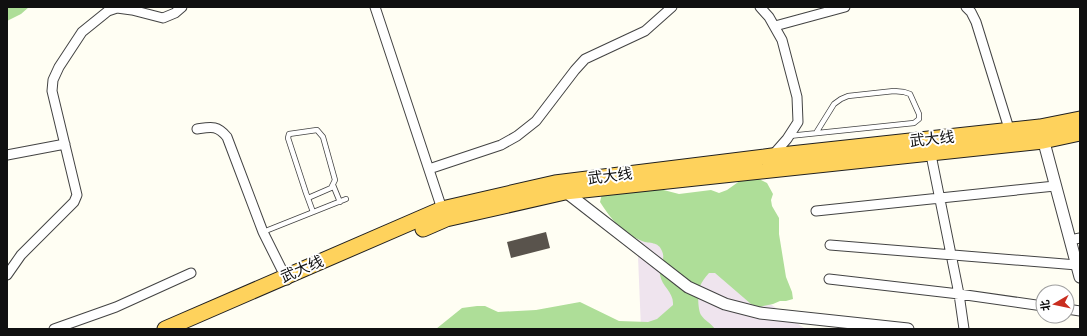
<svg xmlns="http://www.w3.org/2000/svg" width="1087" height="336" font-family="'Zilla Slab','Noto Sans SC',serif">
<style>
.industrial{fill:#efe4ee}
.forest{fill:#aede98}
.building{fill:#59534c}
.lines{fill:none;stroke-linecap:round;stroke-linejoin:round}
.service-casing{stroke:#434343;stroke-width:6}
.minor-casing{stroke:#434343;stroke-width:11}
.tertiary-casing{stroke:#434343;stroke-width:13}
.trunk-casing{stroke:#212121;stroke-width:17}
.service{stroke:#fff;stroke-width:4.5}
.minor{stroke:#fff;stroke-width:9}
.tertiary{stroke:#fff;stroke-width:11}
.trunk{stroke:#fed25c;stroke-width:15}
.labels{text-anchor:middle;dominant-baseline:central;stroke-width:4;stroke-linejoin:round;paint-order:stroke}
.street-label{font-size:15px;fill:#101010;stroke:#fff}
</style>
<rect width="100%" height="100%" fill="#fffef3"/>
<path class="industrial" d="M636,208l168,120 4,1h-167z"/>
<path class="forest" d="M7,7h22l-8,7 -14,7z
M744,178l15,1 8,4 6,11 -2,6 1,6 7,12v16l7,43 6,15 1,7 -7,2h-6l-7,3 -14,3 -8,-3 -36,-31h-6c-4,4 -7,9 -9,13 -3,7 -2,24 1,29 4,6 10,8 14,14h-279l26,-21 15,-2h8l13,6 38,-2 44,-8 39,19 29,1 9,-3 16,-14c1,-13 -11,-18 -13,-30 -1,-9 6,-15 2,-24 -4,-10 -12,-7 -20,-10 -20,-8 -31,-22 -42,-39l2,-8 35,-2 8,-3 7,-2 27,7 32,-4 8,3 8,-3z"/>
<path class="building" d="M546,232l4,16 -39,10 -4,-16z"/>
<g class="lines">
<g class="service-casing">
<path id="service" d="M789,136l125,-13 5,-4v-5l-9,-20 -6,-2 -10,-1 -46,5 -7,3 -7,5 -18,29
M333,185l7,17
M308,198l23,-10 4,-8 -12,-43 -6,-7 -28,4 -1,4 18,55 7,19
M263,232l83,-33"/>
</g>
<g class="minor-casing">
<path id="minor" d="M375,7l68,205
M760,7l9,10 13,23 15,57 1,25 -11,17 -15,17
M966,7l5,5 5,10 35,113
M775,26l70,-19
M197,129c14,-2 20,-4 30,8l36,95 24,48
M930,150l29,144 5,35
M7,155l58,-11
M429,169l72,-24 16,-9 19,-15 39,-51 10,-11 60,-28 27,-24
M816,211l239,-25
M1070,240l10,-2
M830,245l247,20
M7,275l14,-20 53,-53 3,-7 -25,-104 1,-11 6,-13 23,-35 26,-21 9,-3 15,2 31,8 12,-5 7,-6
M829,279l130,15 84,12
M1067,309l13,2
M54,329l62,-22 75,-34"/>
</g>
<g class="tertiary-casing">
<path id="tertiary" d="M1042,135l38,142
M562,189l126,98 37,17 35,9 148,16"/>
</g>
<g class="trunk-casing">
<path id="trunk" d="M423,229l23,-10 119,-27 478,-51 37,-8
M165,329l277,-120 113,-26 217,-27 268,-29 40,-8"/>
</g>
<use href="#service" class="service"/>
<use href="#minor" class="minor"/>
<use href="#tertiary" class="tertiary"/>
<use href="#trunk" class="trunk"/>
</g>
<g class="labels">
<g class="street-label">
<text transform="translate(932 139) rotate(-6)">武大线</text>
<text transform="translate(610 176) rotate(-7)">武大线</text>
<text transform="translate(302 269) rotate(-23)">武大线</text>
</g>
</g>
<rect width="1087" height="336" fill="none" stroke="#101010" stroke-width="16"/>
<g transform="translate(1055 304) rotate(261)"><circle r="19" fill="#ffffff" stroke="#9f9f9f"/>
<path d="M0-3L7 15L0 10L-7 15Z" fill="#c92d1f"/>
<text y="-6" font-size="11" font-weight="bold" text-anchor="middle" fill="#101010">北</text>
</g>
</svg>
